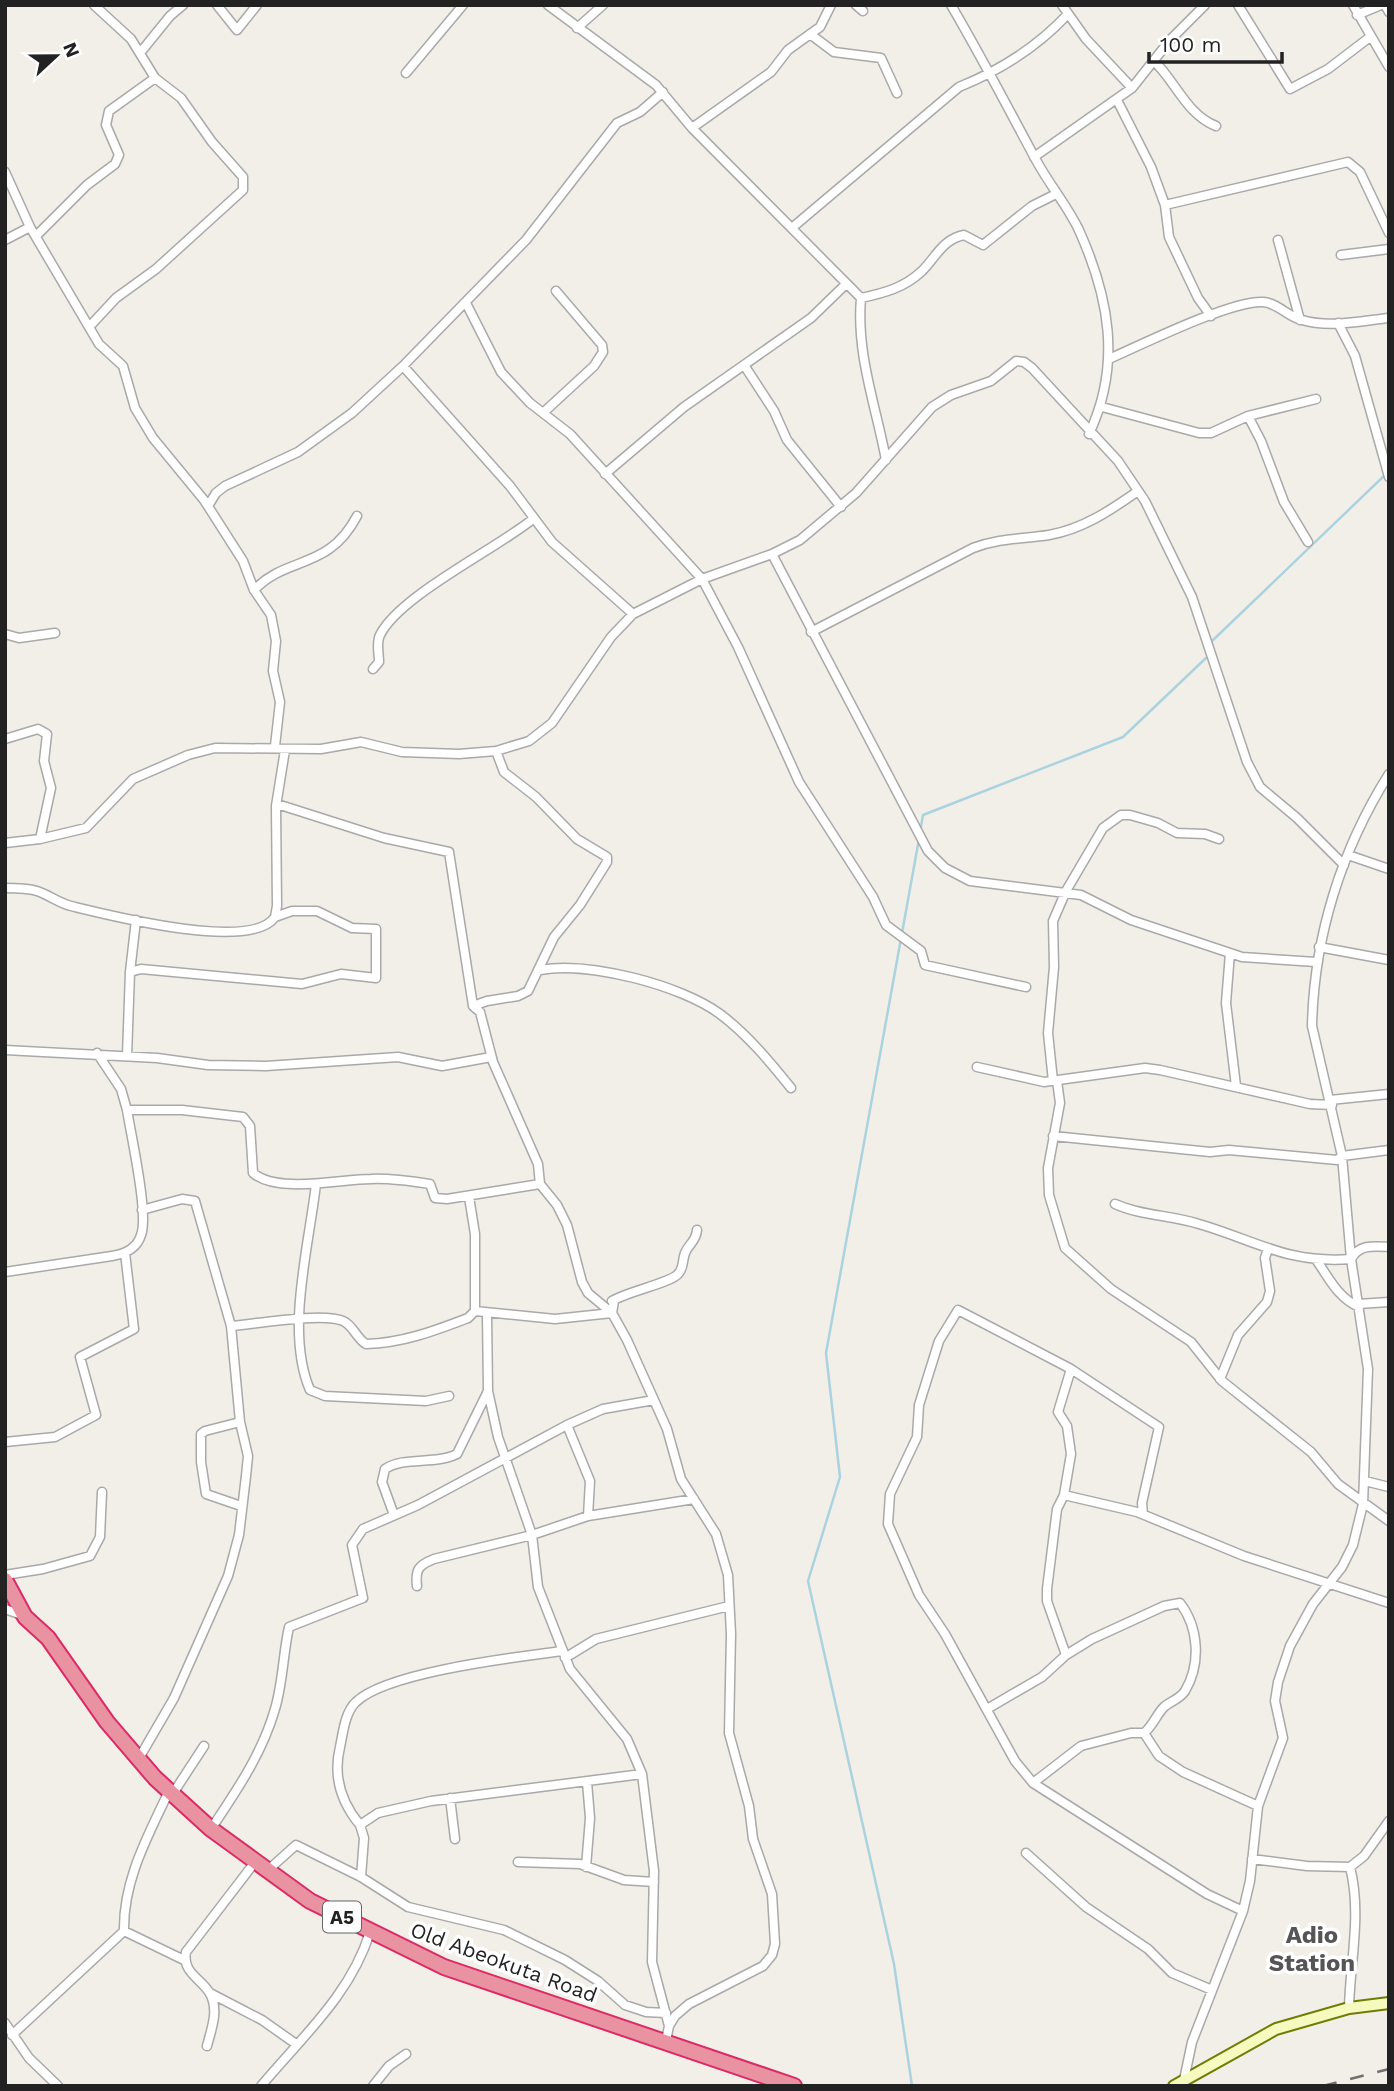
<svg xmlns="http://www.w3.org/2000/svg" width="1394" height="2091" font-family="'Work Sans',sans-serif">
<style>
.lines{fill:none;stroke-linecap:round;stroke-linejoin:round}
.stream{stroke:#aad3df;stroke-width:2.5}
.street-casing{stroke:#a9a9a9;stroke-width:11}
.secondary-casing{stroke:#707d05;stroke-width:14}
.highway-casing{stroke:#dc2a67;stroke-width:18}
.street{stroke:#fff;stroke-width:8}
.secondary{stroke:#f7fabf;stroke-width:10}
.highway{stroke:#e892a2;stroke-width:14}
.rail{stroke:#707070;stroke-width:2.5;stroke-dasharray:14 14;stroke-linecap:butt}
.labels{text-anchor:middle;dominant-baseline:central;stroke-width:7;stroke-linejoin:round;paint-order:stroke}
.shield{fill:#fff;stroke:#646464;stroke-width:2}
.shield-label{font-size:19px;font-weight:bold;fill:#222}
.street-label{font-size:21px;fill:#222;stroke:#fff}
.quarter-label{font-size:24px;font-weight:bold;fill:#555;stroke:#fff}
</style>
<rect width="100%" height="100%" fill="#f2efe9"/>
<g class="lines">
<path class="stream" d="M1211,642l175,-168
M920,832l3,-17 200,-78 83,-79
M912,2086l-18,-122 -86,-383 32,-104 -14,-124 93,-514"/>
<g class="street-casing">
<path id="street" d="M217,5l20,25 20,-25
M548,5l108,80 36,43 169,170c-5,56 15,108 25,162
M856,5l7,6
M951,5c30,51 57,103 85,155 13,24 30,44 42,68 31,68 44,136 11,206
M1062,5l24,34 46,49
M1238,5l52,84 38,-20 42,-32
M1353,5l36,62
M1385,5l4,7
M1357,15l24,-10
M577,28l26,-23
M810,34l24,18 47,6 16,35
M140,53l30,-37 13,-11
M1154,61c22,21 33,54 62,65
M406,73l57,-68
M1117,100l34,67 14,38 4,32 29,61 13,18
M692,128l79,-56 17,-22 32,-23 11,-22
M1034,157l98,-69 38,-48 35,-35
M5,172l25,55 69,117 24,22 12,42 18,30 51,62 39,61 11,29 17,25 5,26 -3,30 7,31 -5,44
M1165,205l183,-43 12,10 29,61
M793,227l166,-140c42,-17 77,-39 108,-72
M37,235l50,-50 28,-21 4,-9 -13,-30 3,-14 46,-33
M5,240l25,-13
M1278,240l22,80
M1341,255l48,-6
M861,298c23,-5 43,-10 61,-27 14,-14 21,-32 42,-36l19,10 49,-39 24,-12
M466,303l35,69 29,31 40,31 132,145 36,68 61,135 74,115 13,28 35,26 4,14 101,22
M1338,323l17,33 34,121
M90,326l26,-28 40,-29 87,-79v-13l-31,-35 -31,-44 -26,-20 -24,-39 -37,-34
M1111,358c32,-14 121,-58 152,-56 15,1 25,15 39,18 27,8 59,1 87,-2
M744,365l30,46 13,29 54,67
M403,366l107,120 42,56 81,72
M1102,407l97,26h12l37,-17 13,25 23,61 24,40
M544,412l50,-46 9,-14 -1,-7 -46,-54
M1248,416l68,-17
M605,474l79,-67 127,-89 34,-33
M208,506l8,-13 9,-7 73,-34 54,-39 51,-47 123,-126 91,-117 23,-11 23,-20
M772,554l156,297 17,17 25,13 111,14 50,25 111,37 74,5
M254,590c34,-35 74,-19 103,-74
M811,632l162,-84c26,-10 50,-9 76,-13 34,-6 62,-25 89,-44
M5,634l14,4 36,-5
M373,669l6,-7c0,-9 -3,-19 1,-27 19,-39 116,-86 153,-116
M5,739l33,-10 9,5 -3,27 7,27 -11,51
M277,804l107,34 65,14 24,154 7,6 13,50 45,102 2,20 17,21 10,20 15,57 6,11 24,20 15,27 40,89 14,50 35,55 12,41 3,59 -2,99 20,73 4,33 19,55 3,50 -3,11 -9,11 -74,38 -14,12 -6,10 -3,15
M5,843l35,-4 46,-11 47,-49 55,-24 27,-7 106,1 40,-7 41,10 57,2 37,-3 33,-10 23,-18 59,-86 22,-23 69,-35 70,-25 28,-14 56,-47 76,-86 19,-12 40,-14 25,-20 8,1 8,6 86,93 27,40 47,96 55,165 13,25 37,31 47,47
M1348,855l41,14
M5,888c11,0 22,0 32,3 12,4 22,12 34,15 37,9 180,46 204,11l2,-11 -1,-100 9,-56
M1319,947l70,13
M1230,953l-4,50 10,83
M540,970c48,-9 141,15 180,44 27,20 51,49 71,74
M130,972l11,-3 161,15 39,-10 35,4v-49l-24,-1 -35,-17h-25l-17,6
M473,1006l14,-5 31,-5 10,-5 26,-54 26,-32 27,-43v-5l-30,-18 -41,-42 -32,-25 -8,-21
M5,1050l152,8 51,7 58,1 132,-9 44,9 49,-9
M97,1053l24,36 6,21
M127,1056l3,-84 6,-52
M977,1067l67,15 101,-14 15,2 150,34 22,1
M1053,1081l-5,-48 6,-66 -1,-46 13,-30 37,-63 18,-13h9l28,8 19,10 28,1 14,5
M1057,1081l3,22 -12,65 1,27 16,53 46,41 80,53 31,39 89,71 27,32 51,37
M1330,1100l59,-6
M1053,1136l157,16 19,-2 108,10 5,-4 47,-6
M316,1184c-7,62 -31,148 -6,206l15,6 101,5 23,-5
M469,1197l6,37v77
M1115,1204c27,12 56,11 84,20 58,17 89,40 152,35 8,-15 23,-13 38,-12
M1317,1261c12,17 21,37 42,46
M5,1272l107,-16c12,-2 25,-7 29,-21 8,-20 -10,-100 -14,-125h55l61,7 7,9 3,47c25,21 87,6 118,6 20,-1 39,2 59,5l5,14 12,1 93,-15
M612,1301c15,-9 60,-19 66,-27 6,-6 4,-13 7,-21 4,-10 11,-11 12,-23
M1358,1304l31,-2
M475,1311l80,8 57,-6 2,-12
M487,1315l1,76 10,46 34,98 6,52 32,82 57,70 15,35 12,97 -2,91 17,64
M231,1326c24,-2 93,-14 112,-5 10,4 13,17 23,23 37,-1 68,-13 102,-26l7,-7
M1220,1379l18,-44 29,-33 3,-11 -5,-33 3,-9
M240,1422l-35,9 -4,3v28l5,32 35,12
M567,1425l23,56 -2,35
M5,1442l50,-5 41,-22 -16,-58 54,-28 -9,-76
M1365,1481l24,6
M1064,1495l73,17 107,44 145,47
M1143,1514l-1,-11 17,-76 -88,-58 -113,-59 -19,31 -20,64 -2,32 -27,57 -2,30 31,71 26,39 70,127 18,22 174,111 36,17
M394,1515l-12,-33 3,-13c19,-13 50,-4 72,-15l31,-63
M5,1575l38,-6 47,-13 10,-19 2,-45
M417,1586c-2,-17 2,-21 17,-27l98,-24 56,-19 106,-17
M5,1609l17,6
M1066,1655l-19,-54v-12l10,-80 7,-14 7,-41 -4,-28 -9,-14 13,-43
M565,1658l31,-19 133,-33
M987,1709l55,-32 24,-22 26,-16 72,-33 16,-3c19,25 21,61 5,88 -5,8 -14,10 -21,16 -8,8 -11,19 -20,26h-13l-50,13 -48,37
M1144,1733l15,23 24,16 75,34
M138,1760l36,-62 54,-122 11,-41 7,-59 2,-20 -8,-34 -9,-96 -36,-125 -13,-2 -40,11
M172,1795l32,-49
M450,1798l5,41
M360,1825c-20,-24 -27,-49 -20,-78 3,-14 5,-35 16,-45 30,-30 161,-45 206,-51
M211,1829c26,-39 51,-75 64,-120 8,-27 8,-55 14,-82l74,-29 -11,-53 11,-16 55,-24 149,-80 36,-16 51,-9
M1026,1853l60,54 62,42 24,24 40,17
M1252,1859l55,7 43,1 14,-11 25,-35
M518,1862l62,2 44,16 30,2
M586,1867l4,-49 -3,-36
M267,1871l29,-26 65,32 47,30 96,23 61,30 33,21 27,24 21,7 20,1
M361,1877l3,-39 -4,-13 18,-12 53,-12 211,-27
M124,1931l60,29
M210,1993l52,27 34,24
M1349,2008c1,-46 13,-94 1,-141
M5,2023l24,35 29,28
M12,2035l112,-104c-1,-51 24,-95 45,-140
M207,2046c4,-16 13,-37 2,-54 -9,-14 -27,-20 -23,-40l69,-90
M1184,2080l8,-38 51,-131 7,-30 8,-75 25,-68 -8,-37 3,-19 12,-36 23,-42 29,-37 11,-22 10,-41 5,-135 -17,-110 -9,-103 -30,-130c2,-89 29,-176 77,-252
M261,2086c41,-49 90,-92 109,-154
M373,2086l16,-20 17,-12"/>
</g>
<g class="secondary-casing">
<path id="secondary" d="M1174,2086l102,-57 73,-21 40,-5"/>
</g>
<g class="highway-casing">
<path id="highway" d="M5,1580l20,37 23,21 59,84 48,56 56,51 99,72 134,66 350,119"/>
</g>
<use href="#street" class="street"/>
<use href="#secondary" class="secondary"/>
<use href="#highway" class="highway"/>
<path class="rail" d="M1323,2086l66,-17"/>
</g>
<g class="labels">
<rect class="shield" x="323" y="1901.5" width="38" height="31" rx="5"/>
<g class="shield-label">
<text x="342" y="1917">A5</text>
</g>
<g class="street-label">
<text transform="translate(504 1962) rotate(20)">Old Abeokuta Road</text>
</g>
<g class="quarter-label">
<text x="1312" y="1935">Adio<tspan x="1312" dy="28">Station</tspan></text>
</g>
</g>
<rect width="1394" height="2091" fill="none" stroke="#222222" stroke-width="14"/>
<g transform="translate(56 56) rotate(68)" stroke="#ffffff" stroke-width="5" paint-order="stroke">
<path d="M0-5L12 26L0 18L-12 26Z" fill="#222222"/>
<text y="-10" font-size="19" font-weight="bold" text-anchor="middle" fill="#222222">N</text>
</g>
<path d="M1149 52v10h133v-10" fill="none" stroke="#222222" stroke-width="3.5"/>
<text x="1160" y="52" font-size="21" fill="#222222" stroke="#ffffff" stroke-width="5" paint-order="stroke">100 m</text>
</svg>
